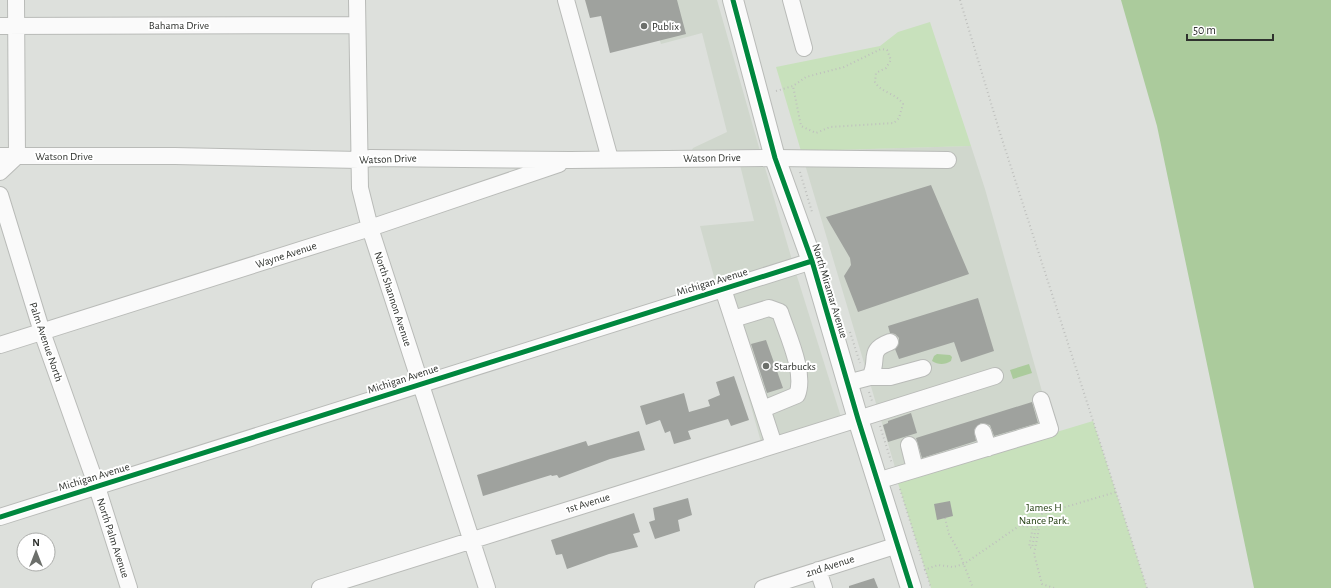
<svg xmlns="http://www.w3.org/2000/svg" width="1331" height="588" font-family="'Alegreya Sans',sans-serif">
<style>
.built{fill:#d0d7cd}
.green{fill:#c8e1bc}
.water{fill:#abcb9c}
.building{fill:#9fa29e}
.lines{fill:none;stroke-linecap:round;stroke-linejoin:round}
.minor-casing{stroke:#b9bbb8;stroke-width:18}
.major-casing{stroke:#b9bbb8;stroke-width:22}
.path{stroke:#bfc0be;stroke-width:2;stroke-dasharray:1 3;stroke-linecap:butt}
.minor{stroke:#fafafa;stroke-width:16}
.major{stroke:#fafafa;stroke-width:20}
.cycleway-casing{stroke:#fff;stroke-width:8}
.cycleway{stroke:#00873e;stroke-width:5}
.poi-dot{fill:#6c6f6b;stroke:#fff;stroke-width:1.5}
.labels{text-anchor:middle;dominant-baseline:central;stroke-width:4;stroke-linejoin:round;paint-order:stroke}
.street-label{font-size:11px;fill:#2f322e;stroke:#fff}
.poi-label{font-size:11px;fill:#2f322e;stroke:#fff;text-anchor:start}
.park-label{font-size:11px;fill:#233f11;stroke:#fff}
</style>
<rect width="100%" height="100%" fill="#dde0dc"/>
<path class="built" d="M647,0h70l43,151 -69,1 2,-4 34,-16 -25,-99 -41,11z
M971,146l14,43 67,238 -155,47 -96,-323z
M764,164l28,96 -76,24 -16,-58 54,-5 -14,-56z
M796,273l45,144 -80,25 -41,-145z"/>
<path class="green" d="M930,22l41,124 -170,5 -25,-84 104,-21 18,-14z
M1093,421l54,167h-216l-34,-108z"/>
<path class="water" d="M1121,0h210v588h-77l-97,-462z
M937,354l13,1 2,2 -1,4c-6,4 -13,4 -19,0l2,-5z
M1029,364l3,9 -19,6 -3,-9z"/>
<path class="building" d="M585,0h92l9,34 -76,19 -9,-37 -11,2z
M931,185l38,89 -111,38 -14,-36 7,-11 -1,-7 -24,-41z
M978,298l16,53 -33,11 -7,-20 -55,17 -4,-10 4,-6v-5l-4,-4 -5,-1 -2,-7z
M766,340l17,48 -16,5 -16,-49z
M734,376l15,44 -18,6 -3,-7 -40,12 3,8 -17,5 -4,-13 -5,2 -5,-13 -14,5 -6,-19 44,-13 5,19 21,-6 -2,-6 12,-5 -4,-13z
M1032,402l6,21 -44,13 -4,-11 -9,-2 -7,7 2,11 -54,17 -6,-20z
M911,413l6,20 -29,9 -5,-17 5,-2v-2z
M639,431l6,19 -35,9 -51,19 -2,-3 -5,1 -1,-1 -68,21 -6,-21 109,-34 2,5z
M688,498l4,17 -14,5 2,11 -25,8 -6,-17 6,-2 -2,-12z
M950,501l3,15 -16,4 -3,-16z
M634,513l6,19 -7,2 5,13 -29,7 -42,15 -5,-15 -6,1 -5,-15z
M874,578l4,10h-29v-2z"/>
<g class="lines">
<g class="minor-casing">
<path id="minor" d="M357,0l3,188 10,40 117,360
M566,0l44,159
M791,0l13,48
M0,26l357,-1
M0,156h175l184,4 12,-2 199,2 205,-2 173,2
M0,172l17,-16 -1,-156
M0,195l42,137 55,155 32,101
M723,289l51,156
M733,319l36,-11 11,4c7,22 26,61 17,83l-34,14
M0,345l370,-117 189,-64
M870,377c10,-18 -4,-26 20,-35
M847,383l23,-6h20l33,-9
M983,432l5,16
M909,445l6,24
M877,481l173,-52 -9,-29
M0,517l812,-256
M818,570l6,18
M320,588l675,-212
M763,588l135,-43"/>
</g>
<g class="major-casing">
<path id="major" d="M733,0l42,158 37,103 46,158 53,169"/>
</g>
<path class="path" d="M960,0l40,133 147,455
M776,91l17,-5 13,-9 38,-10 37,-18 6,1 4,10 -5,8 -10,5 -1,9c6,11 21,11 28,22l-4,14 -5,5 -64,4 -14,6 -15,-7 -8,-40
M800,172l12,40
M850,332l10,31
M869,392l3,9
M880,426l12,38
M900,489l31,99
M945,518l4,16 10,18 14,36
M924,570l14,-5 15,2 11,-3 55,-38 14,1 -4,20 3,1 4,-21 4,1
M1054,588l-12,-4 -8,-30 8,-40 74,-22"/>
<use href="#minor" class="minor"/>
<use href="#major" class="major"/>
<g class="cycleway-casing">
<path id="cycleway" d="M733,0l42,158 37,103 46,158 53,169
M0,517l812,-256"/>
</g>
<use href="#cycleway" class="cycleway"/>
</g>
<g class="poi-dot">
<circle cx="644" cy="26" r="4"/>
<circle cx="766" cy="366" r="4"/>
</g>
<g class="labels">
<g class="street-label">
<text x="179" y="25">Bahama Drive</text>
<text x="64" y="156">Watson Drive</text>
<text transform="translate(712 158) rotate(-1)">Watson Drive</text>
<text transform="translate(388 159) rotate(-2)">Watson Drive</text>
<text transform="translate(286 255) rotate(-18)">Wayne Avenue</text>
<text transform="translate(712 282) rotate(-17)">Michigan Avenue</text>
<text transform="translate(830 291) rotate(73)">North Miramar Avenue</text>
<text transform="translate(393 299) rotate(72)">North Shannon Avenue</text>
<text transform="translate(46 342) rotate(71)">Palm Avenue North</text>
<text transform="translate(403 379) rotate(-18)">Michigan Avenue</text>
<text transform="translate(94 477) rotate(-17)">Michigan Avenue</text>
<text transform="translate(588 503) rotate(-17)">1st Avenue</text>
<text transform="translate(113 538) rotate(72)">North Palm Avenue</text>
<text transform="translate(830 566) rotate(-18)">2nd Avenue</text>
</g>
<g class="poi-label">
<text x="652" y="26">Publix</text>
<text x="774" y="366">Starbucks</text>
</g>
<g class="park-label">
<text x="1044" y="507">James H<tspan x="1044" dy="13">Nance Park.</tspan></text>
</g>
</g>
<g transform="translate(36 552)"><circle r="19" fill="#ffffff" stroke="#acadab"/>
<path d="M0-3L7 15L0 10L-7 15Z" fill="#6c6f6b"/>
<text y="-6" font-size="11" font-weight="bold" text-anchor="middle" fill="#2f322e">N</text>
</g>
<path d="M1187 34v6h86v-6" fill="none" stroke="#2f322e" stroke-width="2"/>
<text x="1193" y="34" font-size="12" fill="#2f322e" stroke="#ffffff" stroke-width="3" paint-order="stroke">50 m</text>
</svg>
